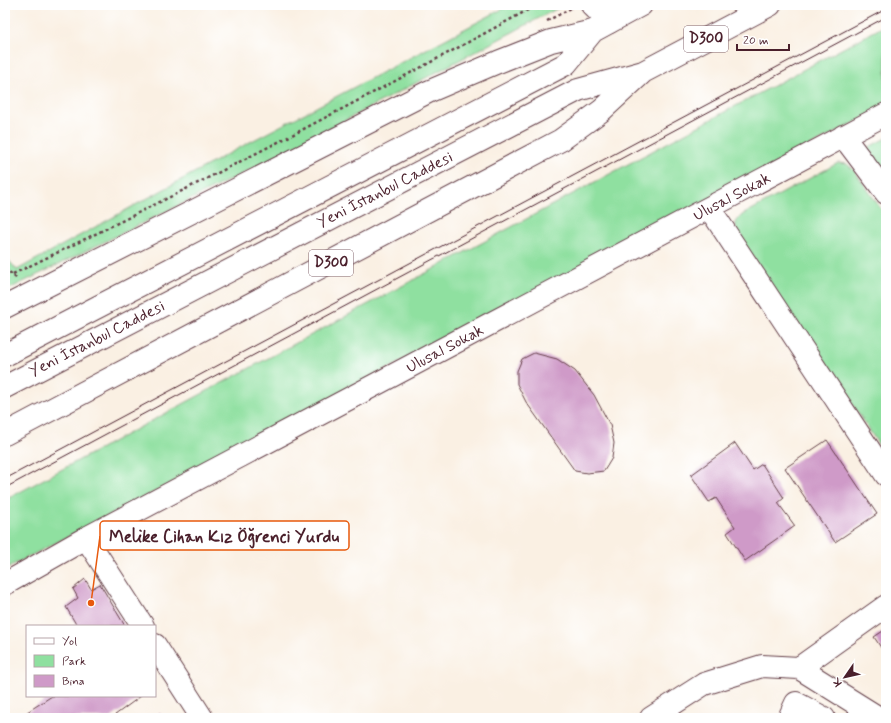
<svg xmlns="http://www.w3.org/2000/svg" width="891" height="723" font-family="Mynerve,sans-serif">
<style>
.green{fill:#8fe0a0;stroke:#6c8066}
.building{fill:#cf9ac8}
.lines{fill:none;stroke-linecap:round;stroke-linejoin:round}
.minor-casing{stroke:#643e47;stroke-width:24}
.highway-casing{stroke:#643e47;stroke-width:24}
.path{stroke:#643e47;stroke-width:2.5;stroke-dasharray:3 3;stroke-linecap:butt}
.minor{stroke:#fff;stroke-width:22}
.highway{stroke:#fff;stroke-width:22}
.tram{stroke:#4a1f2b;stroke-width:1}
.labels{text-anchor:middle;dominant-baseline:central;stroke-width:3;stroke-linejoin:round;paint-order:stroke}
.shield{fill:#fff;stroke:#80626b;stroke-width:1}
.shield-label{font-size:15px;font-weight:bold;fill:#4a1f2b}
.street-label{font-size:16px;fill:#4a1f2b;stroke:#fff}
.leader{fill:none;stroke:#e8590c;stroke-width:1.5}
.callout-dot{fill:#e8590c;stroke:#fff;stroke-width:1.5}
.callout{fill:#fff;stroke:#e8590c;stroke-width:1.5}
.callout-label{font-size:17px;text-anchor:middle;font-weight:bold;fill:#4a1f2b}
</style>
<rect width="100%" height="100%" fill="#fff"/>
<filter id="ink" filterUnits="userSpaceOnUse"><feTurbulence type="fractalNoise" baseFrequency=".025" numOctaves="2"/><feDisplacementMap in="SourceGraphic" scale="8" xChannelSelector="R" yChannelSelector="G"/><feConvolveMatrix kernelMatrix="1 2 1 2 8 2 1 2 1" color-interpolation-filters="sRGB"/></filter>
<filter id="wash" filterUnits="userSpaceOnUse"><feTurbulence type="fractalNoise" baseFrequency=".012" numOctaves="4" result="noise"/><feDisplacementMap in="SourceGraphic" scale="16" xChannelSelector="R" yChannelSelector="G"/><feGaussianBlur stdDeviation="0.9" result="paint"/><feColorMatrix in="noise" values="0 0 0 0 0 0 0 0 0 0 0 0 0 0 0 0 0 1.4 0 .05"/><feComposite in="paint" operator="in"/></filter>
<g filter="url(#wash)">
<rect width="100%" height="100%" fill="#faf0e3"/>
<path class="green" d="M510,5h54l-296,156 -263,130v-35l12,14 233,-128z
M886,25v81l-743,392 -138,71v-69z
M886,138v55l-20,-29 1,-16z
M838,163l9,1 7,6 32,46v240l-48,-74 -20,-21 -82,-129v-10l6,-7z"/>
<g id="blocks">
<path class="building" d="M534,353l23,6 18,12 19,24 16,30 4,18 -2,15 -8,13 -17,2 -12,-2 -49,-69 -9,-18v-13l5,-12z
M827,440l50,74 -42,28 -50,-74z
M735,443l18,27 9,-6 22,34 -6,5 17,23 -50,35 -18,-28 8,-6 -19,-29 -7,4 -18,-27z
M85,579l6,10 9,-5 25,42h-48l-11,-19 12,-9 -5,-9z
M886,629v26l-12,-18z
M52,696h89l-30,22h-93z
M160,713l3,5h-11z"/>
</g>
</g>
<g filter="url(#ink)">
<use href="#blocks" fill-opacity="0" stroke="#643e47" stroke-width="1"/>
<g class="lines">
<g class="minor-casing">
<path id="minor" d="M592,5l17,17
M843,136l43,57
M710,209l176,266
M86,538l57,88
M5,584l81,-46 800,-424
M155,645l47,73
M799,668l87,-62
M651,718l53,-34 58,-18 37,2 80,50
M789,718l7,-15 28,15"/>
</g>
<g class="highway-casing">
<path id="highway" d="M5,307l425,-216 68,-29 53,-21 42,-10
M5,355l561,-291 27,-33 48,-26
M5,387l573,-297 65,-18 127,-67
M5,434l556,-294 40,-29 40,-37"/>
</g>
<path class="path" d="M547,21l26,-14
M5,268l13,12
M13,274c177,-85 351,-175 524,-269"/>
<use href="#minor" class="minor"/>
<use href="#highway" class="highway"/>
<path class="tram" d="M5,479l881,-470
M5,488l881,-471"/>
</g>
</g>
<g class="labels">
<g class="shield">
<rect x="684" y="26" width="44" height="26" rx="3"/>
<rect x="309" y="250" width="44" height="26" rx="3"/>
</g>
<g class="shield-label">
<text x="706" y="39">D300</text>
<text x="331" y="263">D300</text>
</g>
<g class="street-label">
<text transform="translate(385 190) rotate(-27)">Yeni İstanbul Caddesi</text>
<text transform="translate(732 197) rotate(-28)">Ulusal Sokak</text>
<text transform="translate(97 339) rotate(-27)">Yeni İstanbul Caddesi</text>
<text transform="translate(445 349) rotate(-28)">Ulusal Sokak</text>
</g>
</g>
<path class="leader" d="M91 603L100 536"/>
<circle class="callout-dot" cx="91" cy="603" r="4"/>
<rect class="callout" x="100" y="521" width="249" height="29" rx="4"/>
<g class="callout-label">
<text x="224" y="542">Melike Cihan Kız Öğrenci Yurdu</text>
</g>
<rect width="891" height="723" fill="none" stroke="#fff" stroke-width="20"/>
<rect x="26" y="625" width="130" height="72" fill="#ffffff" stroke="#b7a5aa"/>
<rect x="34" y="638" width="20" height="6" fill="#ffffff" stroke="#b7a5aa"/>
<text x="62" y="645" font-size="12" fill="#4a1f2b">Yol</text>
<rect x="34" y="655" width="20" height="12" fill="#8fe0a0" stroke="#b7a5aa"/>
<text x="62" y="665" font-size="12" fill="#4a1f2b">Park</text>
<rect x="34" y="675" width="20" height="12" fill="#cf9ac8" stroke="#b7a5aa"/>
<text x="62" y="685" font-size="12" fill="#4a1f2b">Bina</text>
<g transform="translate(845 677) rotate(236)" stroke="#ffffff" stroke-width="3" paint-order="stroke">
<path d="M0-3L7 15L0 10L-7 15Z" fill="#4a1f2b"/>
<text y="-6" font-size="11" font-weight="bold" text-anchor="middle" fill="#4a1f2b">K</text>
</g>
<path d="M737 44v6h52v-6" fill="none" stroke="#4a1f2b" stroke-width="2"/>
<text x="743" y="44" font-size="12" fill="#4a1f2b" stroke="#ffffff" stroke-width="3" paint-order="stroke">20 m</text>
</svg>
